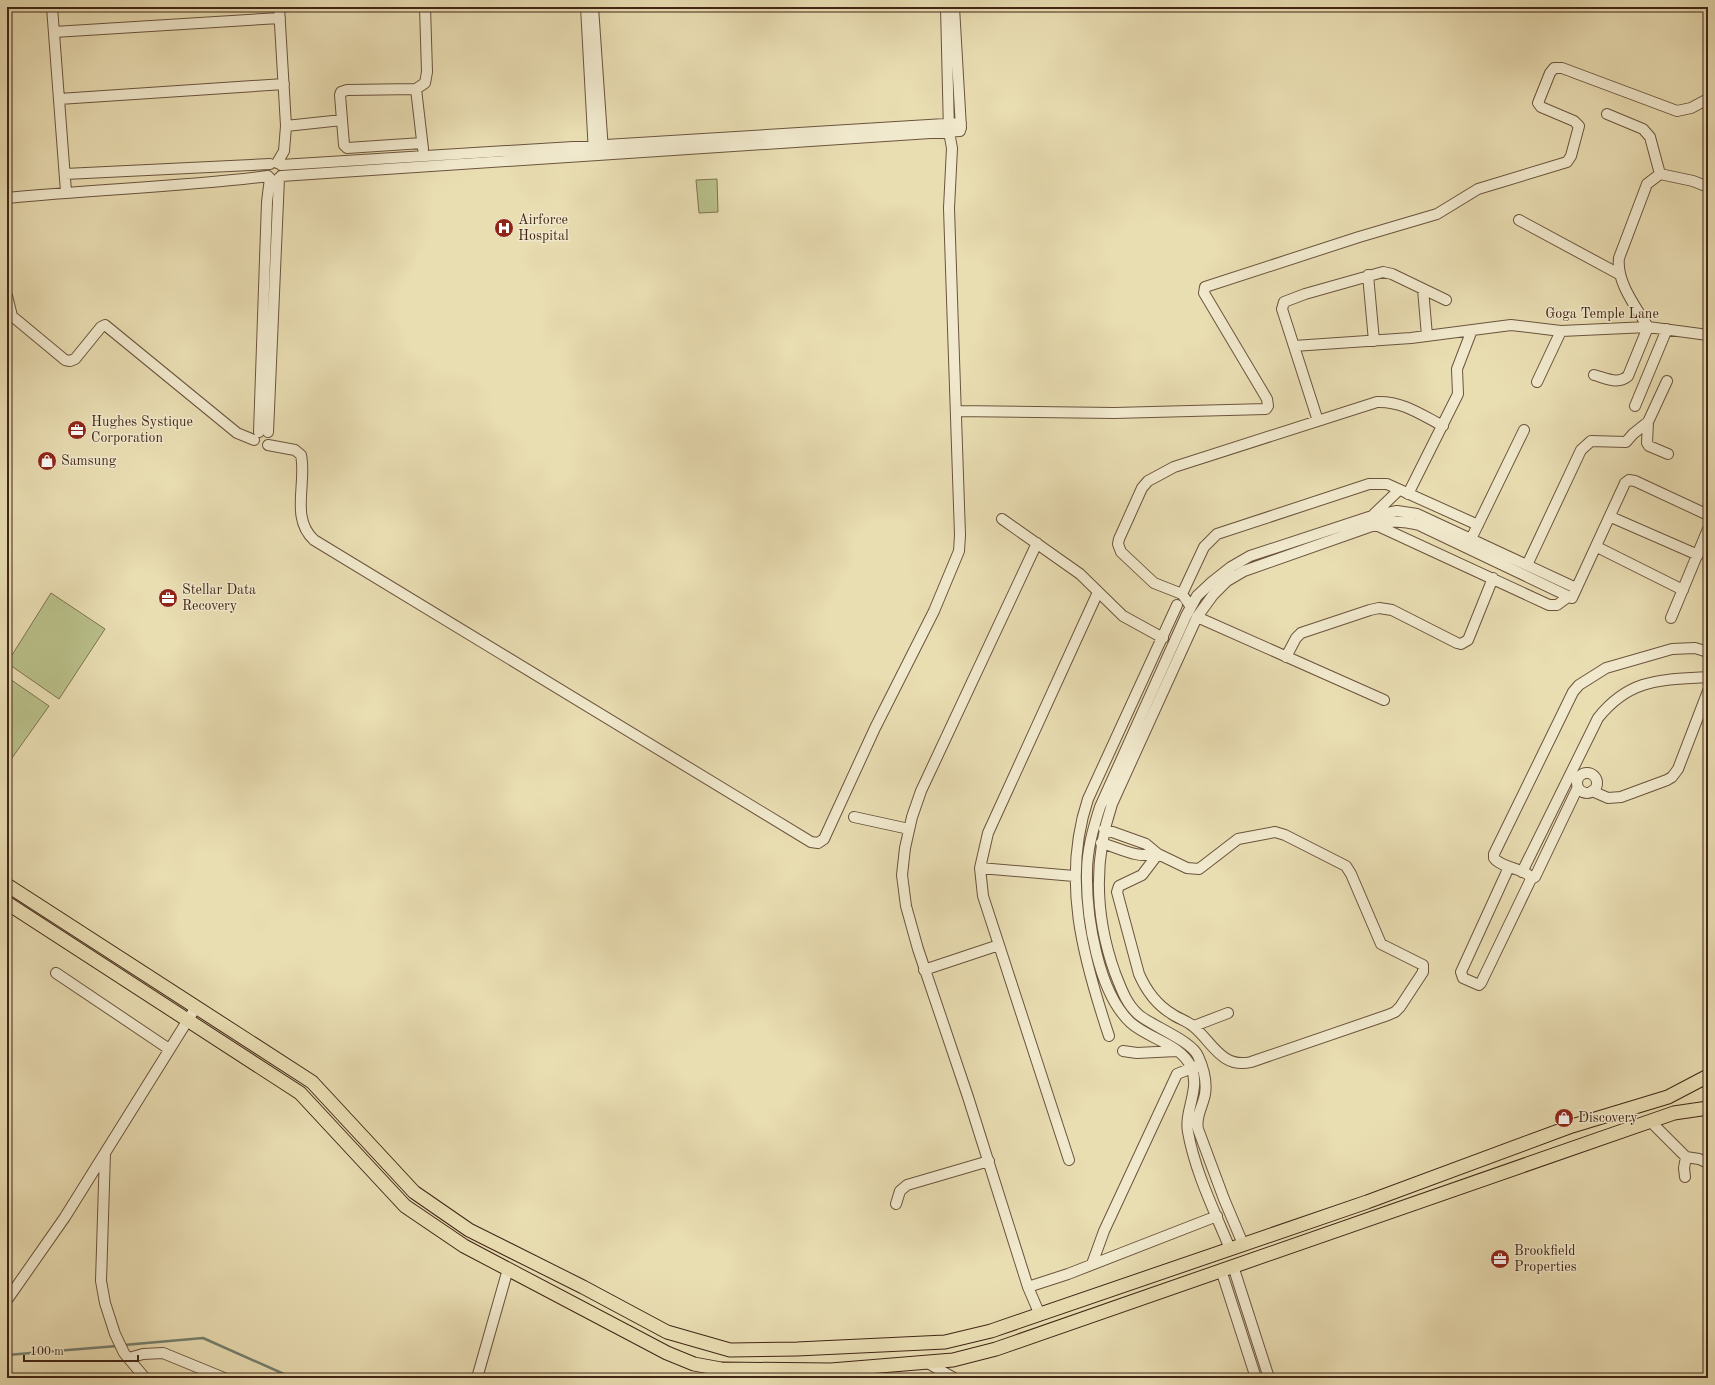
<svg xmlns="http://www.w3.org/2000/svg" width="1715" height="1385" font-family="'Old Standard TT',serif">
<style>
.green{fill:#b9c08a;stroke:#7d7350}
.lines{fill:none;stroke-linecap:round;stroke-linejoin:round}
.stream{stroke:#75806f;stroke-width:2.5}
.minor-casing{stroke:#6b543d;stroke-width:12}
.major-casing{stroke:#412616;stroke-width:15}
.minor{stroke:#f1e9cd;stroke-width:10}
.major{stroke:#e9ddb2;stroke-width:13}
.labels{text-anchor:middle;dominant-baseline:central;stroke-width:3;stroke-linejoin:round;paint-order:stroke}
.poi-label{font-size:14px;fill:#412616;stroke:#f1e9cd;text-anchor:start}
.street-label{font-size:14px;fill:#412616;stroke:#f1e9cd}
</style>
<rect width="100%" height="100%" fill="#e9ddb2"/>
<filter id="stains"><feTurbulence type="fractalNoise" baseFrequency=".005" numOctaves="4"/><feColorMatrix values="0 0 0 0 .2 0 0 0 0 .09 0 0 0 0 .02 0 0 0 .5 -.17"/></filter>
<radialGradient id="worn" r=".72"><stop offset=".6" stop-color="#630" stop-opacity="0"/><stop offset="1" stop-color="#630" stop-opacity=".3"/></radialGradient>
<path class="green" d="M717,179l1,33 -19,1 -3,-33z
M51,593l54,36 -46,70 -52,-36z
M7,677l42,29 -42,59z"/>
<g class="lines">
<path class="stream" d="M124,1345l79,-7 90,40
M7,1355l110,-9"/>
<g class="minor-casing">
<path id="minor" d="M52,7l14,185
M586,7l8,146
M593,7l10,144
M954,7l7,121
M54,32l226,-14
M416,89l7,60
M59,99l225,-15
M1607,114l36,15 7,8 10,37
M286,126l56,-6
M422,143l-75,5 -3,-3 -4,-50 1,-3 6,-2 69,-1 9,-6 2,-11 -2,-65
M277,163l7,-12 2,-25 -7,-119
M281,165l680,-42
M65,174l205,-10
M281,176l679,-45
M7,198c87,-9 175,-11 261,-22
M1519,220l100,54
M1368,275l6,66
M1423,289l4,47
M7,296l5,20 53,44 5,1 5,-2 26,-32 4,-2 132,108 17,7
M1294,346l117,-8 100,-13 50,6 87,-4 60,8
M1594,375c12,3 24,10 34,1l20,-49c-12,-20 -32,-45 -29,-69l28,-74 13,-10 33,7 15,6
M1537,382l24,-51
M1635,406l32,-77
M956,411l158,2 152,-4 2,-3 -1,-7 -63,-106 1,-6 154,-50 78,-23 41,-25 89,-27 4,-6 8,-30 -5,-5 -33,-14 -3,-4 12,-30 4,-5h8l115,43 14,-3 17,-9
M1318,421l-36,-112 2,-7 21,-8 78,-22 9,2 54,26
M1648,422l-1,21 2,3 19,8
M259,432l8,-230 3,-24
M268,432l11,-254
M268,445l27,5 6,5c6,28 -11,63 13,85l497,302 7,1 6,-4 51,-111 59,-117 25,-60 1,-16 -8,-236 -3,-91 3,-60 -3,-16 -3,-125
M1408,494l50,-100 -1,-25 15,-39
M1372,516l27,-26
M1611,517l87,38
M1002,519l78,55 43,42 40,22
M1376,525l173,80h8l11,-8
M1471,539l53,-109
M1037,543l-116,248 -9,26 -7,31 -3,27 4,31 12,43 50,148 60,190 12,28
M1597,547l86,43
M1527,565l54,-115 10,-9 35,1 7,-8 15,-12 19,-41
M1182,594l22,-47 13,-13 152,-50h18l91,41
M1191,607l-9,-13 -28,-11 -33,-31 -3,-8 1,-5 23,-51 6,-7 26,-14 203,-65c25,-1 43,12 66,24
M1197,617l187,83
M1671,618l37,-89
M1286,657l10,-19 5,-5 69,-23 9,-2 13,2 65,33 4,1 7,-4 25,-62
M1577 783a10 10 0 1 1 20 0a10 10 0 1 1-20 0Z
M1592,791l16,7 13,-1 46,-17 5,-3 6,-8 30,-78
M854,817l55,12
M1104,829l42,15 12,10 29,14 12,1 39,-30 37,-7 10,3 61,31 5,8 30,70 42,21v7l-23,35 -5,5 -7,3 -137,47c-29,7 -39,-20 -57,-35 -6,-6 -15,-8 -22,-13 -15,-9 -26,-24 -33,-40l-22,-82 2,-6 23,-11 16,-21
M1101,843c17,4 37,17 54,10
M1509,867l-48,105 2,6 16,7 2,-2 50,-104c-3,-11 -29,-10 -37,-21v-4l79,-162 6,-7 27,-17 66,-19 23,-1 13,4
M980,868l94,8
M1522,872l76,-154c32,-40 63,-38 110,-41
M1531,879l4,-2 43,-90
M924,970l75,-25
M56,973l113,76
M1194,1026l34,-13
M1109,1036c-26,-78 -48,-156 -21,-237l89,-194
M1123,1051l14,2 39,-2
M1650,1121l36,36 -2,11 1,9
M105,1153l-4,128 4,22 10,31 9,19 21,25
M1686,1157l13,2 9,4
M1069,1160l-86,-264 -3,-28 8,-35 110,-241
M896,1204l4,-13 7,-6 82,-24
M1243,1244l-19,-45 -26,-70c-3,-12 5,-23 7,-35 2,-12 -2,-27 -7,-38 -6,-15 -46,-30 -59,-41 -13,-11 -18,-27 -24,-42 -20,-56 -22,-112 -3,-169l85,-187 16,-22 14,-14 17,-10 125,-44c20,-6 29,-7 50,-2l153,73 53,-115 4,-3 6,1 73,34
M1230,1249c-15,-37 -35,-77 -42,-117 -4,-21 13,-44 3,-65 -10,-23 -42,-28 -60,-44 -33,-30 -45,-107 -44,-151 0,-22 6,-43 13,-65l86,-191 11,-20 15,-14 19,-15 19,-11 122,-40 25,-5 20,3 159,74
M1092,1264l12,-33 73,-157 20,-8
M1233,1266l36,112
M1221,1270l35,108
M1028,1287l40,-13 149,-58
M7,1300l58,-83 131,-210
M129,1358l14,-4 20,-1 61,25
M926,1362l28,16
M477,1378l31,-109"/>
</g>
<g class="major-casing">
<path id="major" d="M7,885l305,197 102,110 55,38 114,57 84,45 63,18 67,-1 148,-7 46,-11 376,-129 205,-76 96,-29 40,-21
M7,903l293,190 105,113 59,40 203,107 27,11 27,5 110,1 122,-10 43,-11 678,-236 34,-5"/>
</g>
<use href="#minor" class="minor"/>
<use href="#major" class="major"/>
</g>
<defs>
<g id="hospital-disc" transform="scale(1)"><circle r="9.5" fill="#8f2418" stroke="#f1e9cd"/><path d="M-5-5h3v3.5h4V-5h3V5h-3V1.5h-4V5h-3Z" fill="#fff"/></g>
<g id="office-disc" transform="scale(1)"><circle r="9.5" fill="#8f2418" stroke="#f1e9cd"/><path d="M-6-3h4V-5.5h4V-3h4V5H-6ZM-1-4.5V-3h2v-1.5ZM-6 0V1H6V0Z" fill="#fff"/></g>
<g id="shop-disc" transform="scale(1)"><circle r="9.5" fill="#8f2418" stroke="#f1e9cd"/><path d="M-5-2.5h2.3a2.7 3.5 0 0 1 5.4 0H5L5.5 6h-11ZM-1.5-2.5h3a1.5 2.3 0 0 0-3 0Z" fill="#fff"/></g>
</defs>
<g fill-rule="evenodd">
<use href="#hospital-disc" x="504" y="228"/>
<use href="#office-disc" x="77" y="430"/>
<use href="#shop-disc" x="47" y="461"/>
<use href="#office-disc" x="168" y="598"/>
<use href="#shop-disc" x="1564" y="1118"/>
<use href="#office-disc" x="1500" y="1259"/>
</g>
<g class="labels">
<g class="poi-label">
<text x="518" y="220">Airforce<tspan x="518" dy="16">Hospital</tspan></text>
<text x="91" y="422">Hughes Systique<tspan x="91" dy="16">Corporation</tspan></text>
<text x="61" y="461">Samsung</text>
<text x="182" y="590">Stellar Data<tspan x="182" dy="16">Recovery</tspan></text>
<text x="1578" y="1118">Discovery</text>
<text x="1514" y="1251">Brookfield<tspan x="1514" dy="16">Properties</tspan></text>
</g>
<g class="street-label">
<text x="1602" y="314">Goga Temple Lane</text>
</g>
</g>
<rect width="1715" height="1385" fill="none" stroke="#e9ddb2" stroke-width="24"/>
<rect x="8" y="8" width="1699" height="1369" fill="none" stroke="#412616" stroke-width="2"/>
<rect x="12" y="12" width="1691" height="1361" fill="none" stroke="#412616"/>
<path d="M24 1355v6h114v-6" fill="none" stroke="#412616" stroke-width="2"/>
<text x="30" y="1355" font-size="12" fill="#412616" stroke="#f1e9cd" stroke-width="3" paint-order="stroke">100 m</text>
<rect width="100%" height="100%" filter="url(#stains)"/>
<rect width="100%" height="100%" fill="url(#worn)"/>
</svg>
